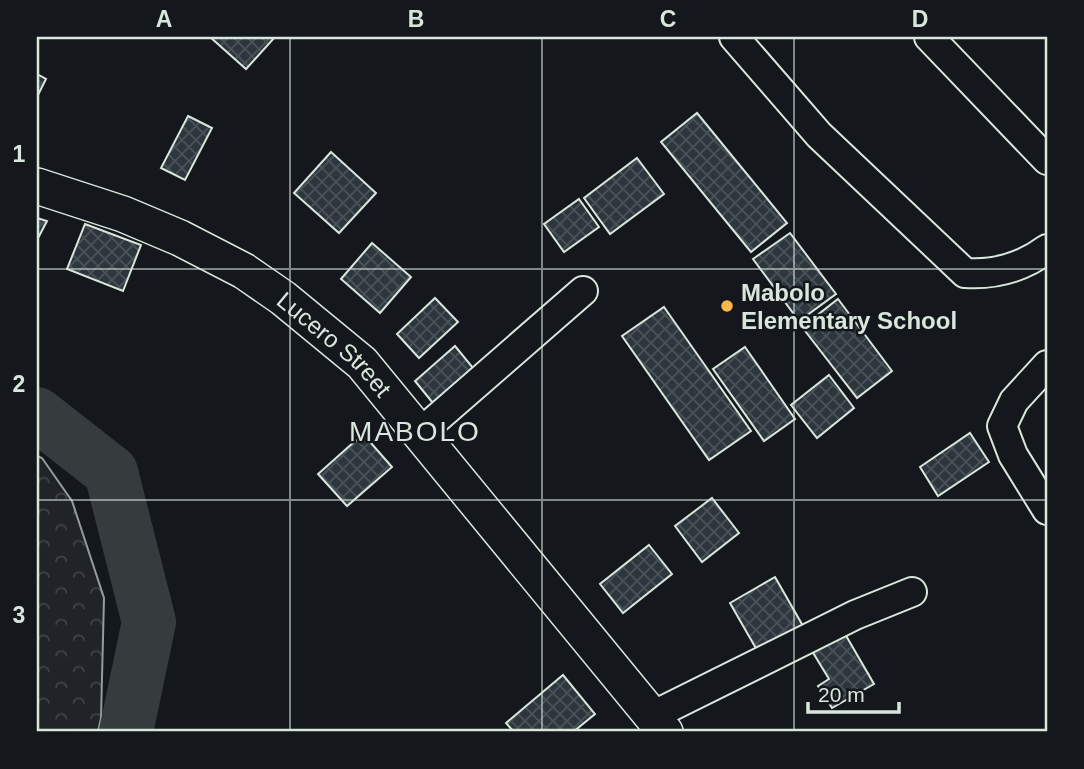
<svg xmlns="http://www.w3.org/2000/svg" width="1084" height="769" font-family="Helvetica,sans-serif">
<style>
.forest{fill:url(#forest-crowns);stroke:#939e99;stroke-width:2}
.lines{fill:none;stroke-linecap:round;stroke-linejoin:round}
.river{stroke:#363b3e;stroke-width:54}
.building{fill:url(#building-cross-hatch);stroke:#d8e6dc;stroke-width:2}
.minor-casing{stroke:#d8e6dc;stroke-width:32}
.tertiary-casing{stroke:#d8e6dc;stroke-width:38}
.minor{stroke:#14181c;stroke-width:28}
.tertiary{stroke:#14181c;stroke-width:35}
.grid{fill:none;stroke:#d8e6dc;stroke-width:2;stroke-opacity:0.55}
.poi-dot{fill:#ffb74d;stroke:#14181c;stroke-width:2.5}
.labels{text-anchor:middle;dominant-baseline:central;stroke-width:5;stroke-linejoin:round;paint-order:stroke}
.poi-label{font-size:24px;font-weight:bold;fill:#d8e6dc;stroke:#14181c;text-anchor:start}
.street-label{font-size:24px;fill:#d8e6dc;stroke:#14181c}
.quarter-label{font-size:28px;letter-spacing:2px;fill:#d8e6dc;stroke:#14181c}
.neatline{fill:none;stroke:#d8e6dc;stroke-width:2.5}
.grid-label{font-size:23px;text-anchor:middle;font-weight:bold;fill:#d8e6dc}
</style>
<defs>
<pattern id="forest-crowns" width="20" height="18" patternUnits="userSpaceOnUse" patternTransform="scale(1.75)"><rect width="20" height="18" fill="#202428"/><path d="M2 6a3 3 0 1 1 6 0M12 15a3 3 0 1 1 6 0" fill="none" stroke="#404447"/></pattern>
<pattern id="building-cross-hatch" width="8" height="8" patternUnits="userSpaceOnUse" patternTransform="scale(1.75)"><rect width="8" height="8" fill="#2c363c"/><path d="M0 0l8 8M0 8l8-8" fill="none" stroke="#4a5358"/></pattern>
</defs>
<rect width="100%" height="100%" fill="#14181c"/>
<path class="forest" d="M37,456l5,2 30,43 32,97 -3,120 -3,14h-61z"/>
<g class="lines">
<path class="river" d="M37,414l74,58 38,150 -23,110"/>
</g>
<path class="building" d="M210,37h65l-29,32z
M37,74l9,5 -9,18z
M697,113l90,110 -36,29 -90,-110z
M188,116l24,12 -27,52 -24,-12z
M331,152l45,41 -37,40 -45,-40z
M637,158l27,36 -54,40 -26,-36z
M579,199l20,28 -35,25 -20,-28z
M37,218l10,3 -10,19z
M85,224l56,21 -18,46 -56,-22z
M790,233l46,61 -37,27 -46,-62z
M372,243l39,34 -31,36 -39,-34z
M435,298l23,24 -39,36 -22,-24z
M838,299l54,72 -35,27 -55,-71z
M664,307l87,124 -42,29 -87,-124z
M455,346l23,28 -41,34 -22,-27z
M745,347l50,72 -31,22 -51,-72z
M829,375l25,33 -37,30 -26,-33z
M970,433l19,29 -51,34 -18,-29z
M363,434l29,33 -45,39 -29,-32z
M712,498l27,35 -37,29 -27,-36z
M649,545l23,29 -49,39 -23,-29z
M775,577l28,49 -45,26 -28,-49z
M841,627l33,57 -42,24 -14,-22 11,-7 -20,-33z
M563,675l32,39 -22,18h-59l-8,-9z"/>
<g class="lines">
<g class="minor-casing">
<path id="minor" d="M734,37l85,98 146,138c30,2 58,-6 82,-24
M929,37l118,123
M1047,365l-33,36 -12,25 11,29 34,55
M420,433l163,-142
M652,716l203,-101 57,-23"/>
</g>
<g class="tertiary-casing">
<g id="tertiary">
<path id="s1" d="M37,186l86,28 57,24 64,33 39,27 79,65 303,369"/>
</g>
</g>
<use href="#minor" class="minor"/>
<use href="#tertiary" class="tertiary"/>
</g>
<path class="grid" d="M290,37v695M542,37v695M794,37v695M37,269h1010M37,500h1010"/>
<circle class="poi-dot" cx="727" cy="306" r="7"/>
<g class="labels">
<g class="poi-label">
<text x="741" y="292">Mabolo<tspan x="741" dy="28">Elementary School</tspan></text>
</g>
<g class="street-label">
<text stroke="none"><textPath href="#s1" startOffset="341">Lucero Street</textPath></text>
</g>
<g class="quarter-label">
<text x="415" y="431">MABOLO</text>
</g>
</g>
<rect width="1084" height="769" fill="none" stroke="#14181c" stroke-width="77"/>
<path d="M808 702v10h91v-10" fill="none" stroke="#d8e6dc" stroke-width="3.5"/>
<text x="818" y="702" font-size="21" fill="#d8e6dc" stroke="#14181c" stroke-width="5" paint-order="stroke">20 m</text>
<rect x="38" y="38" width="1008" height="692" class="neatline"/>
<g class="grid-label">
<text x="164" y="27">A</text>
<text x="416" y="27">B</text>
<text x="668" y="27">C</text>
<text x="920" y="27">D</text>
<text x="19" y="162">1</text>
<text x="19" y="392">2</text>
<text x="19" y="623">3</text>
</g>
</svg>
